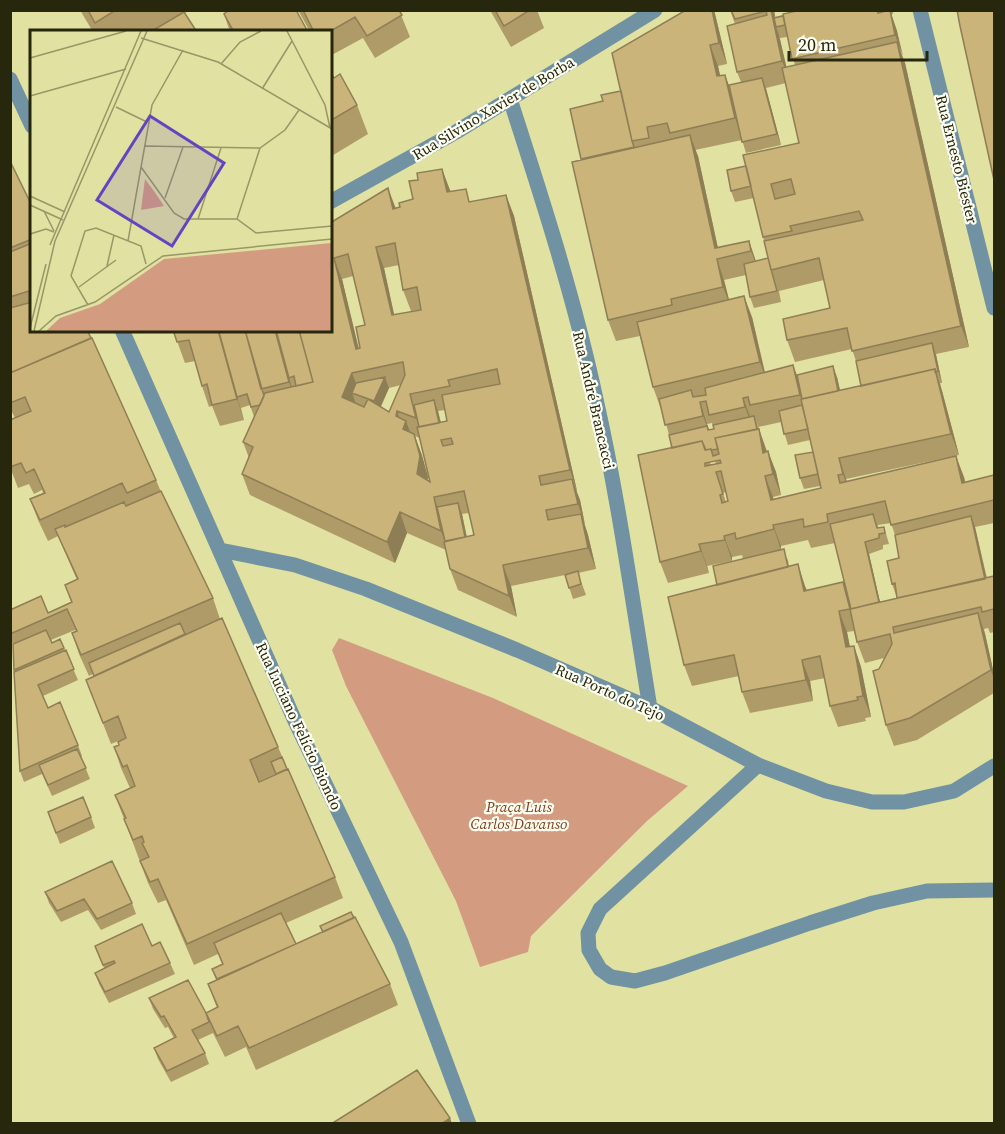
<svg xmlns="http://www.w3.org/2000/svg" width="1005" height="1134" font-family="'Source Serif 4',serif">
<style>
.green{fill:#d39c80}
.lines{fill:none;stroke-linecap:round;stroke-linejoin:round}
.lane{stroke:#7092a2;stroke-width:15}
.street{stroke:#7092a2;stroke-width:15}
.wall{fill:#af9b68;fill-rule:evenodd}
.shaded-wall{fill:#8e7e55}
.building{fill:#cbb479;stroke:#8e7e55;stroke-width:1.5;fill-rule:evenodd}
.labels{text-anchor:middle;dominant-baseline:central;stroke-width:4.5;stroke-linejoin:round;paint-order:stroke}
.street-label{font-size:15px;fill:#27270e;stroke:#fefff2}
.park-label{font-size:15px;font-style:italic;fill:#7f3f18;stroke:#fefff2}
.inset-road{fill:none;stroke:#979767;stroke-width:1.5}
.view{fill:#6246bf;fill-opacity:0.15;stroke:#6246bf;stroke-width:3}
.inset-edge{fill:none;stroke:#27270e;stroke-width:3}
</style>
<rect width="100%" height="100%" fill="#e1e1a2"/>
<path class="green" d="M339,638l154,60 195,88 -41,35 -116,115 -3,16 -48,15 -24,-66 -110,-215 -14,-36z"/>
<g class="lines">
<path class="lane" d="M758,765l-158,144 -12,24 1,17 11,19 11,8 24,4 30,-8 145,-50 63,-20 54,-12 67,-1"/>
<path class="street" d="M920,10l74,298
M10,79l22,47
M510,99c32,99 64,198 86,300 23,102 37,206 54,309
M330,202l126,-70 199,-122
M122,330l173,391 106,221 68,182
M220,550l75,15 71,24 151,61 133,58 108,57 68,26 46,11h32l50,-11 40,-25"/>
</g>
<path class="wall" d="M80,10h110l-5,3 12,19h-104z
M298,10h101l11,27 -35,21 -12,-20 -33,18v-24h-20z
M490,10h47l7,18 -33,19z
M686,10h28l2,8 11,46 -9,2 2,10 9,9 12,-3 -4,-10 -2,-48 -5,-14h44l1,7 27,-7h91v4h-2l6,17 5,25 3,7 64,284 -33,7 6,29h-2l19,72 -113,24 1,2 117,-4 1,5 29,-7v48l-19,4 12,51 7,-2v56l-4,1 -2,-5 -4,1 10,45v19l-77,47 -23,6 -8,-21 -7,-56 5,-11 -19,5 -8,-21 -3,-11 -7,1 3,15 4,-1 7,21 10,50 -6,1 1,3 -28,6 -8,-21 -5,-28 -15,3 3,20 -63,12 -8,-21 -3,-16 -47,10 -8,-21 33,-80 26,-26 -1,-4 -10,2v4l-25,5 2,7 -41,10 -8,-21 12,-114 -3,-13 -7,-27 -1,1 -8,-22 -13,-51 -24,5 -8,-21 -27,-161 22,-58 18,-10zM779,35l1,3 7,-1 8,28 -9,2zM786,83l13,60 -53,23 -15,25 4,11 19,-4 14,60 -12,3 -7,-20 -31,7 -20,-92 -3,-6 47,-10 4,13 35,-8 -15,-57zM746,275l4,22 4,11 27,-6 -2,-11 45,-11 6,28 -43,32 8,22 57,-13 4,12 5,25 -21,4 -3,-13 -72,-5 -13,-55 -23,-17 -5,-20zM755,418l3,9 23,-5 7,23 22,-5 3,12 -13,26 4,11 16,-3 1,2 -48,11v-2l8,-2 -5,-23 -9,-21zM712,423l2,6h-5l-2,-5zM715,461l1,3 -5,1 -1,-3zM726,492l2,9 -2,1 -3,-9zM891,523l4,12 4,23 -7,26 5,14 -17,4 -11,-48 14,-5v-4l6,-1 -5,-17 -6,1v-3zM808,540l3,8 24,-5 13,53 -41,-6 -2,-4 -16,-19 -1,-7 -7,-10v-4z
M224,14l84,18h-78z
M330,71l4,7 23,27 11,29 -38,23z
M10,161l22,45v124l124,150 5,12 52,106 7,21 58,128 57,130 8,21 -57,25 10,21 26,-12 -2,-6 70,58 8,21 -142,65 -10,-23 -21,10 -12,-24 -15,7 7,13 4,11 -38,18 -13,-23 -4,-11 20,-10 -6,-11 -3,1 -12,-19 -4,-11 57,15 11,-5 -9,-24 8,-4 -4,-11 10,-5 -4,-10 -24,11 -28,-65 -8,3 -10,-20 -33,-88 15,-7 -9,-20 -7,-21 5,-2 7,-7 -15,6 -25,-64 8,-4 -1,-2 -4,2 -10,-22 -7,-21 4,-2 -1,-1 -24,10 1,3 8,-4 18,41 -35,16 5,12 30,37 4,11 -1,1 9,22 -38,17 -10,-22 -18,8 -4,-11 -5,-99 -2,-28 -3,-6v-28l38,3 23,-11 -6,-17 12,-5 -19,-44 -10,5 -10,-21 -8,-21 13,-6 -1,-3 -8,4 -5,-10 -11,4 -8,-21 5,-49 -3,-6 -2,1zM275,774v1l-16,7v-1z
M450,192l21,10 35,-7 8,21 63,275h-1l4,9 5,25 3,10 8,34 -18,4 8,22 -13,4 -8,-24 -54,11 6,31 -59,-27 -8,-21 -4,-19 -39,-17 -12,30 -145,-68 -8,-21 7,-16 -6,-16 11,-25 -4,-12 -9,3 3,12 -24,6 -8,-20 -3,1 -7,-21 -7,-25 -10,2 -12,-33 47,1 110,-1v-107l66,-15zM399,265l4,25 8,21 10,-1 -27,5 -10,-47zM353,276l12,49 -5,23h-2l-16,-69zM401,385l-12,27 -8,-5 8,-19zM445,410l2,11 -6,1 -3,-11zM415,436l5,2 10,44 -3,-1 1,-4zM469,513l5,22 -7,2 -5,-23z
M48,812l43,5 4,11 -35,16z
M45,892l87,11 4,11 -35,16 -13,-20 -27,12 -12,-19z
M95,946l75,17 5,11 -66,29 -10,-19 -4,-11 9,-5z"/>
<path class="shaded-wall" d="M712,10h2l2,8 11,46 -8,-21z
M771,10h3l3,17h-1l3,8 11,47 -8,-21z
M890,10l7,21 6,25 -8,-21z
M897,42l8,21 64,284 -8,-21z
M710,45l8,21 7,31 -8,-21z
M725,75l8,21 10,43 -8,-21z
M762,78l4,11 15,56 -4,-11z
M690,135l8,21 22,102 -5,-10z
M442,169l8,21 5,24 -8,-22z
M388,188l8,21h-3z
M506,195l8,21 63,275 -7,-21z
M749,241l7,21 3,10 -8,-21z
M376,247l8,21 15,69 -7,-22z
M334,258l8,21 22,91 -8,-21z
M717,259l7,21 7,28 -8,-21z
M744,296l8,21 15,66 -7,-21z
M218,330h2l18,67h-1l7,23 -7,-21z
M275,330h2l12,48 8,25 -8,-21z
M932,343l4,12 6,28 -4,-12z
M793,365l8,21 4,23 -5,-14z
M833,366l4,11 6,27 -4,-11z
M935,369l7,22 17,64 -8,-21z
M352,373l8,21 -8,-1 4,11 -14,-7z
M385,377l4,11 -11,24 -4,-11z
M743,398l8,21 2,9 -8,-21z
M434,400l4,11 6,28 -4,-11z
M700,402l7,22 4,13 -8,-21z
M397,411l6,17 3,-7 8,22 -4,7 -14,-34z
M754,416l6,20 -1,-7 7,21 4,24 -7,-21z
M414,434l8,21 6,22 -3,18 -8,-21z
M768,451l8,21 5,23 -8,-21z
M956,456l8,21 6,27 -8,-21z
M839,458l7,21 4,16 -7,-21z
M765,476l8,21 5,24 -7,-21z
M572,479l8,21 5,25 -7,-21z
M434,497l7,21 8,34 -8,-21z
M458,503l4,11 9,45 -4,-11z
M400,512l7,21 -12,30 -8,-21z
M581,514l7,21 8,34 -8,-21z
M971,516l4,11 16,72 -4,-11z
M773,525l8,21v4l-7,-21z
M724,536l8,21v4l-7,-21z
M865,542l4,12 16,70 -4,-12z
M699,544l8,22 2,7 -8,-22z
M798,564l7,22 7,26 -8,-21z
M503,565l8,21 6,31 -8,-21z
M839,611l8,21 7,36 -8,-21z
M978,613l7,21 9,40v6l-3,-10z
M854,646l7,21 10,50 -8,-21z
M802,660l8,21 3,20 -7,-21z
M450,1118l2,6h-11z"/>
<path class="building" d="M88,10h28l-21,13z
M229,10h67l12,22h-74l-10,-18z
M303,10h96l3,5 -35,21 -12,-19 -26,15h-15z
M495,10h35l-26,16z
M686,10h26l7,33 -9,2 7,31 8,-1 10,43 -65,15 -3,-10 -20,4 2,11 -17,3 -20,-88z
M731,10h40l11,51 -45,11 -10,-46 40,-11 -1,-4 -31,8z
M801,10h76l1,3 12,-3 5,25 -103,24 -9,-45z
M957,10h37v170l-34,-154z
M184,12l13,20h-47z
M783,16l2,9 -9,2 -2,-9z
M897,42l64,284 -109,25 -5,-23 -60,12 -4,-21 47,-11 -11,-50 -48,12 -7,-29 99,-21 -4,-9 -69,15 2,5 -29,6 -20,-82 56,-12 -17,-75zM791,179l4,15 -20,5 -4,-15z
M330,71l4,7 6,-4 17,31 -27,16z
M762,78l15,56 -35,8 -13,-57z
M621,91l11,50 2,6 -53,12 -11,-50 33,-8 -2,-6z
M690,135l25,113 34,-7 2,10 -34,8 6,28 -52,12 1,6 -64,15 -36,-158z
M10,161l22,45v33l-22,9z
M746,166l5,20 -20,5 -4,-21z
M442,169l5,23 19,-3 3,13 37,-7 64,275 -31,6 2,9 31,-6 6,25 -32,6 2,10 33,-6 7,34 -85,17 6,31 -59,-27 -6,-27 30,-7 -10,-44 -30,6 7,34 -41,-19 -13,30 -145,-68 11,-27 -10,-5 22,-49 48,-11 -14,-52h31v-107l58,-35 5,21 7,-2 -1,-4 14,-4 -4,-18 9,-1 -1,-7zM395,243l8,47 14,-3 4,23 -29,5 -16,-68zM348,254l17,71 -9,2 4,21 -4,1 -22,-91zM403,362l2,13 -16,37 -21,-13 -4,8 -22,-10 10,-24zM497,369l3,15 -58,11 5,26 -30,6 13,55 -13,-8 3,-18 -6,-22 -11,-5 3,-8 -10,-5 1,-5 19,7 -6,-24 40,-8 -2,-6zM451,438l2,6 -10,2 -2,-6z
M32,243v47l-22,7v-45z
M768,258l9,33 -27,6 -6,-33z
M744,296l16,66 -107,25 -16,-65z
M32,302v28h55l4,8 -81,35v-65z
M173,330h45l19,69 -25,6 -5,-21 -5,2 -13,-46 -12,2z
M225,330h20l19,66 -4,9 -9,2 -4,-13 -10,3 -18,-65z
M245,330h30l14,52 -28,7z
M276,330h23l14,52 -17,4 -2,-10 -5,2z
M92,338l64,142 -29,13 -5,-10 -82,37 -10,-21 15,-6 -11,-24 -8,4 -5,-10 -11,4v-47l21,-9 -6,-14 -15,6v-30z
M932,343l6,28 -3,1v-3l-74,17 -5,-25z
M793,365l7,30 -50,10 -2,-8 -5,1 2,9 -36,8 -3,-14 -6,1 3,14 -38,9 -6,-26 32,-9 2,7 13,-2 -1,-7z
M833,366l5,25 -36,8 -5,-24z
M935,369l16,65 -112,24 4,16 -5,1 2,8 116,-27 6,27 32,-8v25l-103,25 -6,-24 -58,13 1,8 -24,5 -1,-8 -30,6 1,4 -38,10 -1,-6 -11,3 1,4 -26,4 2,7 -41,11 -22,-107 64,-14 3,9 6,-1 2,7 6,-2 -4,-16 44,-9 4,24 5,-2 5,23 -8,2 6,24 50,-12 -20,-89zM720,460l1,3 -16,3v-3zM721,471l7,30 -6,2 -2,-8 3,-1 -7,-22z
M385,377l-11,24 -22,-8 4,-10z
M434,400l5,23 -20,4 -5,-22z
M802,405l6,24 -24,5 -5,-23z
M754,416l3,13 -42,9 3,11 -6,1 -1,-1 -5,1 -4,-9 -30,7 -3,-13 38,-9 1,4 6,-1 -1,-4z
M813,452l5,22 -18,4 -5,-23z
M161,491l52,107 -132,57 -9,-22 5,-2 -10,-22 -57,25v-24l31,-14 7,17 24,-11 -7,-17 13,-6 -23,-50 10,-4v2l59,-25 2,4z
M458,503l7,34 -20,4 -8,-34z
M873,514l4,14 7,-1 1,6 -6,1v4l-14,4 14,60 -28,7 -21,-85z
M971,516l14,63 -88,19 -2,-15 -3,1 -5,-23 12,-3 -4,-23z
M784,549l4,18 -71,18 -4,-19z
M798,564l6,27 39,-9 7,27 -11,2 7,36 8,-1 9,50 -6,1 1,3 -28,6 -10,-50 -18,4 4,20 -64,12 -8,-37 -50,10 -16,-68z
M578,571l3,13 -12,4 -4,-13z
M994,576v33l-12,3 -1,-5 -88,20 1,6 84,-20 13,57 -81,48 -24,7 -13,-54 6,-2 13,-25 -2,-10 -33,8 -7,-33z
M222,618l56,129 -28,13 9,22 29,-13 47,108 -148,67 -29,-65 -8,3 -10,-21 9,-4 -7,-14 2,-1 -2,-6 -9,4 -9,-21 2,-1 -11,-23 20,-9 -8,-21 -4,2 -9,-20 5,-2 -1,-3 8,-4 -8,-22 -15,7 -17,-43z
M180,623l5,11 -91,42 -5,-13z
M46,630l6,13 8,-4 4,9 -50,22 -1,-26z
M66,650l8,19 -36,16 10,23 12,-6 18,43 -58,26 -6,-99z
M77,749l9,19 -38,17 -9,-20z
M282,757l5,12 -11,5 -5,-12z
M83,797l8,20 -35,16 -8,-21z
M112,861l20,42 -35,16 -13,-20 -27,12 -12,-19z
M351,912l3,6 -31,14 -3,-6z
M281,913l15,31 -79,35 -5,-10 11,-5 -9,-21z
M355,917l35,67 -141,64 -11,-22 -21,10 -11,-23 12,-6 -10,-23z
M142,924l10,22 8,-4 10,21 -65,29 -10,-19 20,-10 -1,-2 -11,4 -8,-19z
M188,980l18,33 3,9 -17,8 13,23 -38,18 -13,-23 22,-11 -12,-21 -3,1 -12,-19z
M417,1070l33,48 -9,6h-110z"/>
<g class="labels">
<g class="street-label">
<text transform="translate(493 108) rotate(-31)">Rua Silvino Xavier de Borba</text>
<text transform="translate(957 159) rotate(76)">Rua Ernesto Biester</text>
<text transform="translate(594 400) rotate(77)">Rua André Brancacci</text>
<text transform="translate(610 692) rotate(24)">Rua Porto do Tejo</text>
<text transform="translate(299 726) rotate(65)">Rua Luciano Felício Biondo</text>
</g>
<g class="park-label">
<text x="519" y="806">Praça Luis<tspan x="519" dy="17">Carlos Davanso</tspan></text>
</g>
</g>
<g transform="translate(30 30)">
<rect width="302" height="302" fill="#e1e1a2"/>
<path d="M115,149l9,12 10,15 -23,4zM301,213v88h-285l14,-13 40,-14 64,-45z" fill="#d39c80"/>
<path class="inset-road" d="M257,1l38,74 5,23M111,8l77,24 114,67M0,28l96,-27M191,34l19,-22 21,-11M232,59l30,-48M0,66l96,-27M86,77l31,15M114,116l116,2 25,-18 14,-20M111,137l33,46 10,6h53l19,14 76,-7M0,166l35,16M135,168l18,-51M0,175l33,15M14,181l10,20M168,189l23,-71M207,189l23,-71M0,204l16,-5 8,3M98,211l24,-136 31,-55M20,215l91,-214M77,236l7,-31M49,257l37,-27M58,275l-17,-29 14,-45 11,-3 45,18 5,18M0,298l16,-64M4,301l21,-90 92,-210M9,301l17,-15 39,-14 68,-46 169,-17"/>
<path class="view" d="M120,86l74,47 -52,83 -75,-46z"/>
<rect width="302" height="302" class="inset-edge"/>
</g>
<rect width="1005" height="1134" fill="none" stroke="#27270e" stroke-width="24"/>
<path d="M789 51v9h138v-9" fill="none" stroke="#27270e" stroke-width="3"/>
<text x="798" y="51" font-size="18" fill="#27270e" stroke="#fefff2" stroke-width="4.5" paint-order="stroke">20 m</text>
</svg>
